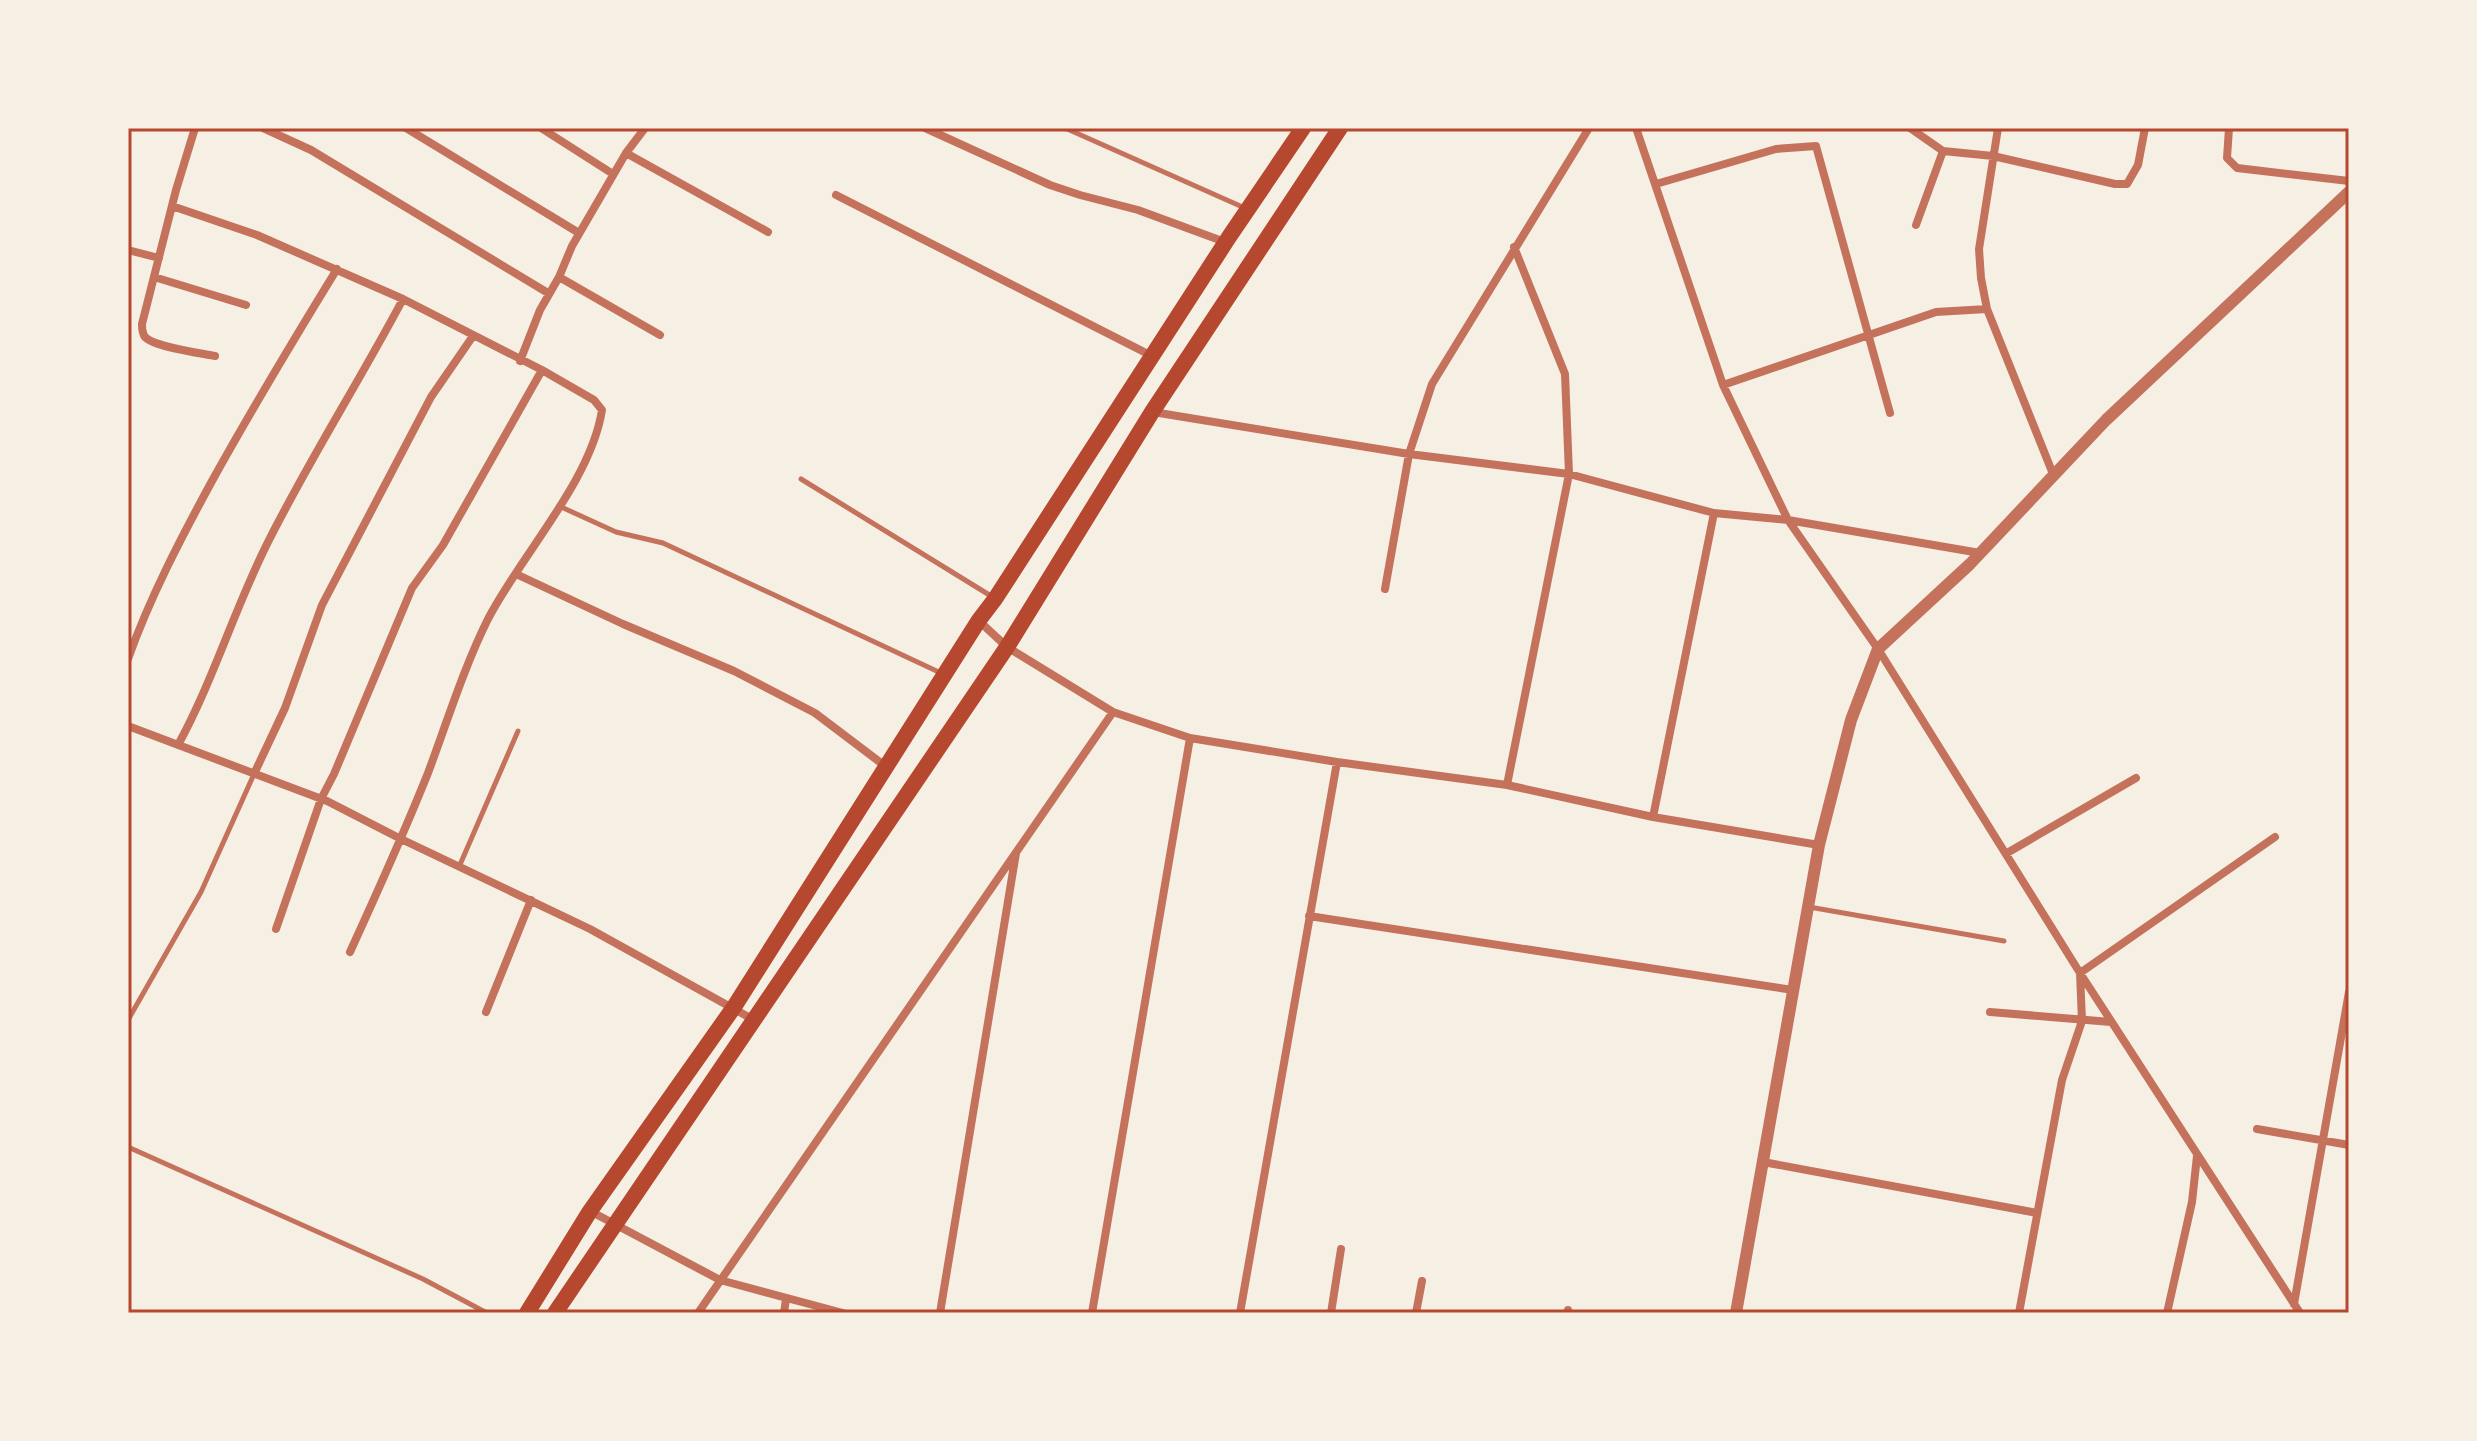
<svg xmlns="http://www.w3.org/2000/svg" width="2477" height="1441" font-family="Commissioner,sans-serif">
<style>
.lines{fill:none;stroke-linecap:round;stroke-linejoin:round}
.service{stroke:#c5725c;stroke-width:5}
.minor{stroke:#c5725c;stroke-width:8}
.tertiary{stroke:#c5725c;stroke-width:12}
.primary{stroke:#b5482f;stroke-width:16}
.neatline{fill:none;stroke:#b5482f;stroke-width:3}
</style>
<rect width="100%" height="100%" fill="#f6efe4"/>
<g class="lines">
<path class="service" d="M1065,128l182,81
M801,479l190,117
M559,506l57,26 47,11 280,131
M459,867l59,-136
M1809,907l195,34
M128,1020l73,-128 53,-118
M128,1147l295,132 64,34"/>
<path class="minor" d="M195,128l-19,62 -34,134c0,5 0,9 3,13 9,10 55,16 70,19
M263,128l48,22 237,143
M406,128l173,105
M541,128l72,46
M925,128l125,57 30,10 58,15 87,32
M1636,128l87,257 65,135 90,129 202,324 220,340
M1910,128l33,23 50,5 122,28h12l11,-19 7,-37
M1998,128l-19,121 2,29 6,31 66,165
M2229,128l-2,30 10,10 112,13
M626,153l142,79
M1656,184l120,-35 40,-3 74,267
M836,195l316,161
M172,206l85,29 146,64 139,71 52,30 8,10c-11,71 -81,145 -114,209 -24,48 -41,103 -60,154 -24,60 -51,120 -78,179
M1916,225l27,-74
M128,250l31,8
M154,277l92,28
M559,277l101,58
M520,361l20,-51 19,-33 13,-31 54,-93 19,-25
M1723,385l213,-73 51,-3
M1153,412l256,42 160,20 145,39 74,7 192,33
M516,574l107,50 111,47 81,42 70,53
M1385,589l24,-135 23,-70 157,-256
M979,621l28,26 106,65 77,26 147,24 170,23 146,32 166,28
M128,659c22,-62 53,-121 84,-178 40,-72 82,-142 125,-212
M128,726l199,75 74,38 189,90 164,91
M178,745c35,-64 56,-135 89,-201 42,-84 92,-162 136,-245
M254,774l31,-66 37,-103 109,-208 42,-61
M1507,785l62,-311 -4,-100 -51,-127
M1653,817l61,-304
M2007,853l129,-75
M1309,916l484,74
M276,929l45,-130 13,-25 78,-186 31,-43 99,-175
M486,1012l45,-112
M1990,1012l121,10
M2257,1129l92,16
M1763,1162l274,51
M590,1211l130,69 123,33
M2294,1304l55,-312
M698,1313l415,-601
M784,1313l2,-14
M940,1313l76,-460
M1092,1313l98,-575
M1240,1313l97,-551
M1331,1313l10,-64
M1416,1313l6,-32
M1568,1313v-3
M2019,1313l43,-233 20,-59 -2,-48 195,-136
M2167,1313l25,-111 5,-46"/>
<path class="tertiary" d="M1736,1313l83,-468 32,-125 27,-71 92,-85 136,-144 243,-228"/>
<path class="primary" d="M527,1313l63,-102 144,-204 245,-387 16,-21 234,-362 74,-109
M555,1313l452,-666 145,-235 188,-284"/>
</g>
<rect width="2477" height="1441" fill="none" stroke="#f6efe4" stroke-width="260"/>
<rect x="130" y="130" width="2217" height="1181" class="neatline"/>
</svg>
